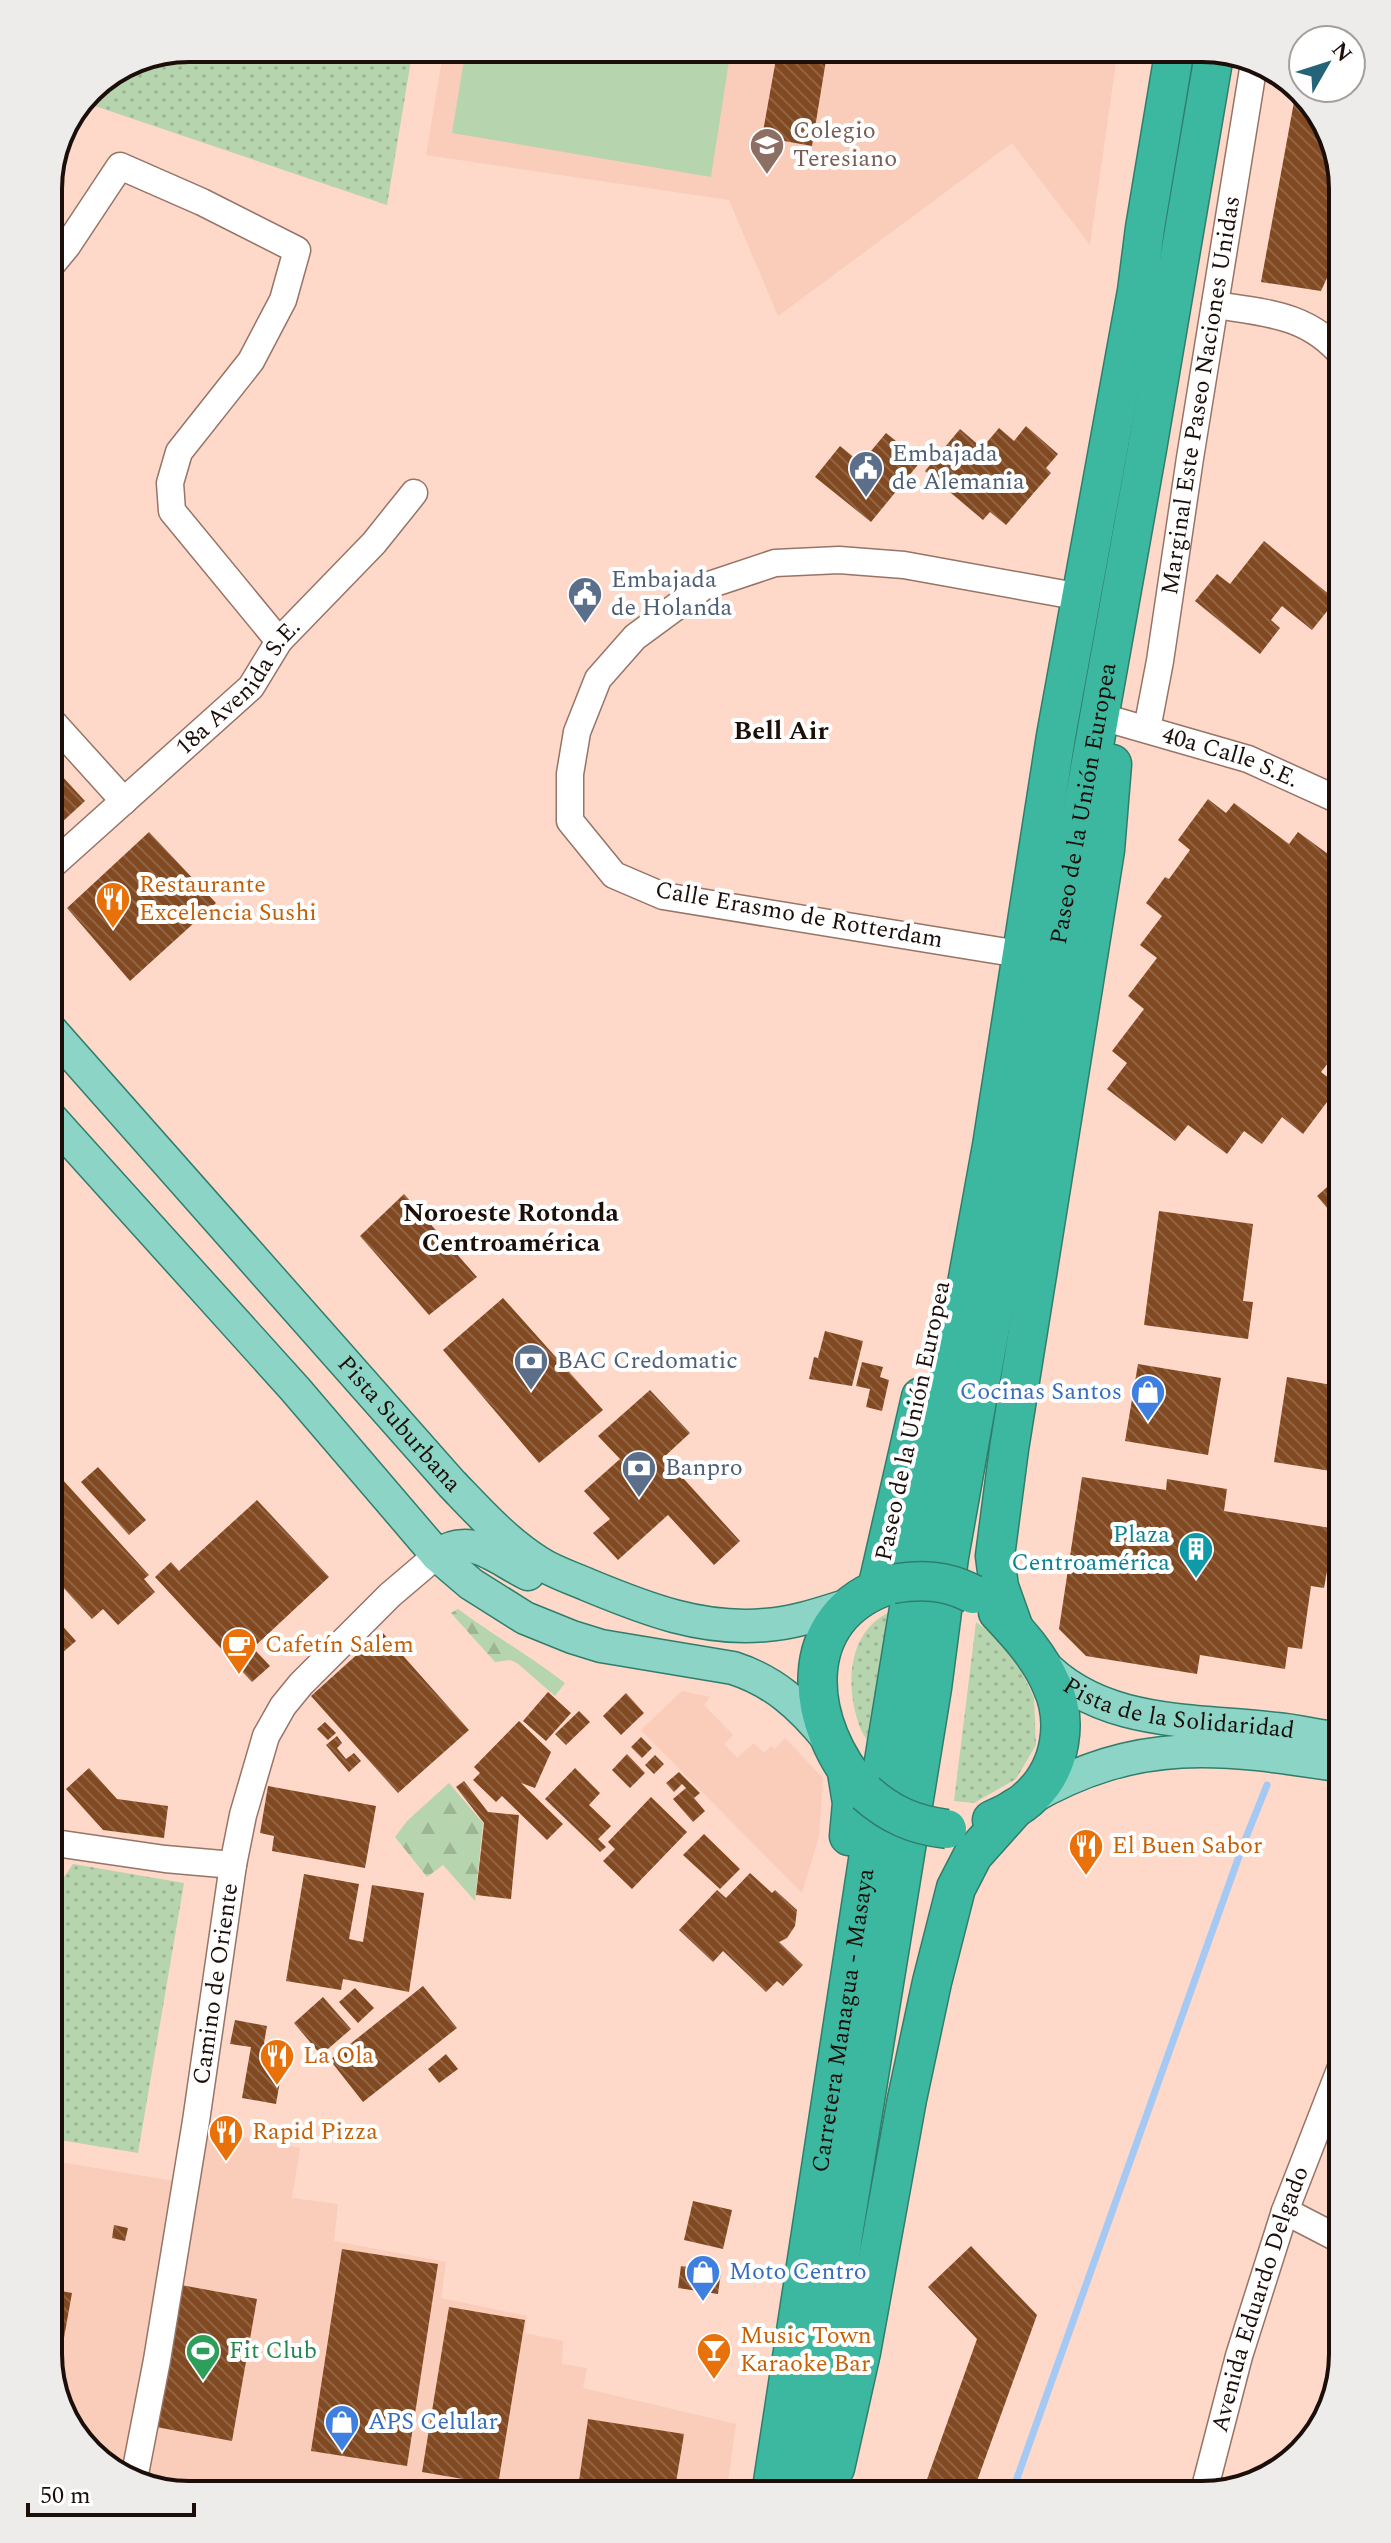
<svg xmlns="http://www.w3.org/2000/svg" width="1391" height="2543" font-family="Spectral,serif">
<style>
.built{fill:#faccba}
.grass{fill:url(#grass-dots)}
.forest{fill:url(#forest-firs)}
.pitch{fill:#b6d4ae}
.lines{fill:none;stroke-linecap:round;stroke-linejoin:round}
.stream{stroke:#a4c9f5;stroke-width:7}
.building{fill:url(#building-back-hatch)}
.minor-casing{stroke:#967467;stroke-width:29}
.major-casing{stroke:#317d6c;stroke-width:35}
.highway-casing{stroke:#317d6c;stroke-width:41}
.minor{stroke:#fff;stroke-width:26}
.major{stroke:#8bd4c6;stroke-width:32}
.highway{stroke:#3db8a0;stroke-width:38}
.highway-bridge-casing{stroke:#317d6c;stroke-width:41;stroke-linecap:butt}
.highway-bridge{stroke:#3db8a0;stroke-width:38}
.labels{text-anchor:middle;dominant-baseline:central;stroke-width:8;stroke-linejoin:round;paint-order:stroke}
.education-label{font-size:24px;fill:#785e54;stroke:#fff;text-anchor:start}
.street-label{font-size:24px;fill:#1c0f0a;stroke:#fff}
.service-label{font-size:24px;fill:#4e5e75;stroke:#fff;text-anchor:start}
.food-label{font-size:24px;fill:#c56008;stroke:#fff;text-anchor:start}
.shop-label{font-size:24px;fill:#366cbe;stroke:#fff;text-anchor:start}
.culture-label{font-size:24px;fill:#0d838f;stroke:#fff;text-anchor:end}
.leisure-label{font-size:24px;fill:#27864d;stroke:#fff;text-anchor:start}
.neighbourhood-label{font-size:26px;font-weight:bold;fill:#1c0f0a;stroke:#fff}
.rim{fill:none;stroke:#1c0f0a;stroke-width:4}
</style>
<defs>
<pattern id="grass-dots" width="8" height="8" patternUnits="userSpaceOnUse" patternTransform="scale(2)"><rect width="8" height="8" fill="#b6d4ae"/><path d="M2 2h.1M6 6h.1" fill="none" stroke="#9cb594" stroke-width="1.8" stroke-linecap="round"/></pattern>
<pattern id="forest-firs" width="22" height="20" patternUnits="userSpaceOnUse" patternTransform="scale(2)"><rect width="22" height="20" fill="#b6d4ae"/><path d="M5 1l3.5 6h-7zM16 11l3.5 6h-7z" fill="#9cb594"/></pattern>
<pattern id="building-back-hatch" width="6" height="6" patternUnits="userSpaceOnUse" patternTransform="scale(2)"><rect width="6" height="6" fill="#814921"/><path d="M-1 5l2 2M0 0l6 6M5-1l2 2" fill="none" stroke="#906446"/></pattern>
</defs>
<rect width="100%" height="100%" fill="#fed8c8"/>
<path class="built" d="M444,48h674l-28,197 -78,-102 -234,173 -49,-116 -303,-45z
M682,1691l28,6 -6,8 29,30 -9,9 13,14 17,-15 10,10 7,-7 4,3 10,-11 38,40 -4,58 -17,57 -161,-163z
M185,2127l115,21 -8,50 46,6 -4,37 112,21 -5,36 86,18 -2,17 38,8 -1,23 25,4 -4,20 153,36 -10,71h-546l-70,-24 -51,-62 -11,-55v-194l126,21z"/>
<path class="grass" d="M189,48h224l-26,157 -304,-103 7,-13 45,-30z
M909,1609l-25,151c-8,-9 -18,-19 -23,-30 -15,-37 -16,-92 23,-115 7,-4 17,-4 25,-6z
M976,1622l26,20 17,24 15,32 2,47 -20,34 -42,24 -20,-2z
M73,1864l111,19 -46,270 -90,-15v-238z"/>
<path class="forest" d="M458,1609c35,26 72,47 107,74l-10,13 -38,-33 -7,-3 -15,2 -44,-49z
M449,1783l34,40 -8,78 -32,-36 -16,12 -32,-40 12,-16z"/>
<path class="pitch" d="M466,48h265l-20,129 -259,-44z"/>
<g class="lines">
<path class="stream" d="M1011,2495l232,-650 24,-60"/>
</g>
<path class="building" d="M778,48h50l-16,98 -50,-9z
M1296,91l36,43 11,55v54l-22,48 -60,-9z
M1026,426l32,28 -12,14 5,5 -45,52 -16,-13 -7,8 -58,-49 35,-42 22,19 17,-20 15,13z
M886,433l35,28 -50,61 -56,-45 25,-31 21,17z
M1264,541l72,59 -24,30 -30,-24 -11,14 9,8 -20,26 -65,-53 22,-27 13,10z
M48,761l37,40 -37,34z
M1208,799l18,14 8,-10 55,41 9,-12 45,33v179l-22,28 18,14 -36,48 -21,-17 -20,27 -18,-13 -17,23 -39,-29 -13,16 -68,-52 20,-26 -15,-12 32,-42 -16,-13 29,-38 -17,-13 22,-29 -16,-13 19,-26 4,2 21,-29 -12,-10z
M149,832l67,71 -86,78 -63,-73z
M1343,1173v54l-26,-31z
M404,1194l73,83 -48,38 -69,-79z
M1159,1211l94,13 -10,77 10,1 -5,37 -104,-14z
M503,1298l100,112 -64,53 -96,-113z
M825,1331l38,10 -11,45 -43,-7 5,-22 4,1z
M862,1362l21,5 -3,10 9,3 -7,31 -16,-4 4,-18 -14,-3z
M1138,1364l83,14 -13,77 -83,-14z
M1287,1377l56,10v86l-69,-11z
M650,1390l40,43 -26,24 76,84 -26,24 -46,-50 -50,45 -25,-27 17,-14 -26,-28 36,-32 -22,-23z
M98,1467l48,53 -17,15 -48,-53z
M53,1469l96,106 -5,4 11,13 -37,33 -15,-16 -11,10 -44,-48v-98z
M1082,1477l84,13 1,-11 60,10 -3,22 119,19 -1,44 -15,-3 -3,17 -13,-2 -9,63 -14,-2 -3,22 -85,-14 -3,19 -111,-18 -27,-27z
M257,1500l72,77 -76,71 17,18 -18,16 -97,-105 16,-15 8,9z
M48,1610l28,31 -28,24z
M382,1632l87,98 -71,63 -87,-97z
M548,1692l23,21 -25,28 -23,-20z
M626,1693l18,20 -23,22 -18,-19z
M579,1711l11,11 -24,23 -11,-11z
M519,1721l32,31 -16,36 -14,-5 42,41 -16,16 -45,-44 -6,6 -23,-22 7,-7 -6,-6z
M325,1722l11,11 -8,7 -11,-11z
M337,1736l5,7 -5,5 9,11 8,-6 7,8 -12,11 -23,-27z
M641,1737l11,11 -10,10 -11,-11z
M627,1754l18,19 -15,15 -18,-18z
M655,1755l9,9 -10,10 -9,-9z
M89,1768l28,31 51,7 -4,32 -61,-8 -37,-41z
M575,1768l25,25 -11,12 22,21 -13,13 8,8 -6,5 -55,-53z
M679,1772l21,21 -6,5 11,13 -12,11 -20,-23 13,-11 -4,-4 -8,8 -8,-9z
M464,1781l24,31 31,3 -8,84 -35,-4 8,-72 -28,-36z
M268,1786l108,20 -11,62 -93,-17 2,-15 -14,-3z
M651,1797l36,35 -55,57 -29,-28 12,-12 -7,-7z
M704,1834l36,35 -20,20 -37,-34z
M750,1873l22,20 3,-3 22,20 -2,16 -8,12 -8,4 24,23 -20,21 -6,-5 -11,11 -43,-41 -10,11 -34,-32 38,-40 9,8z
M304,1874l55,10 -10,55 14,3 9,-57 52,8 -15,99 -66,-13 -2,11 -55,-9z
M423,1986l34,42 -94,74 -33,-42z
M355,1988l19,20 -16,15 -19,-21z
M323,1997l28,32 -30,26 -27,-32z
M235,2020l32,6 -3,17 22,3 -10,58 -34,-6 9,-51 -21,-3z
M446,2054l12,15 -19,14 -11,-14z
M693,2201l39,9 -9,39 -39,-9z
M114,2225l14,3 -3,13 -13,-3z
M971,2246l66,69 -65,180h-69l5,-16 17,6 52,-146 -49,-52z
M342,2249l96,15 -31,202 -96,-15z
M681,2266l40,6 -3,22 -40,-6z
M181,2285l76,14 -25,142 -76,-14z
M50,2289l22,4 -17,95 -7,-34z
M449,2307l76,13 -27,165 -76,-13z
M588,2419l96,15 -10,61h-97z"/>
<g class="lines">
<g class="minor-casing">
<g id="minor">
<path d="M48,269l19,-23 53,-80 82,36 95,48 -14,50 -32,61 -72,91 -9,31 2,28 107,130"/>
<path d="M1215,305c51,8 93,9 128,51"/>
<path d="M48,717l76,84"/>
<path id="s1" d="M1116,721l132,38 95,43"/>
<path id="s2" d="M1147,729l13,-68 30,-203 64,-395"/>
<path id="s3" d="M48,869l203,-182 28,-46 95,-98 40,-50"/>
<path d="M1007,952l-344,-56 -49,-21 -44,-54v-47l7,-42 21,-53 37,-42 68,-50 72,-24 64,-3 65,5 177,32"/>
<path d="M48,1842l117,17 68,6"/>
<path d="M1285,2211l58,30"/>
<path id="s4" d="M134,2479l23,-119 39,-239 37,-256 10,-50 23,-79 17,-30 18,-22 89,-89 47,-40"/>
<path id="s5" d="M1203,2495l36,-139 46,-145 58,-149"/>
</g>
</g>
<g class="major-casing">
<g id="major">
<path id="s6" d="M48,1027l404,457c27,28 53,57 86,78 15,10 34,16 50,23 58,24 114,46 178,40 30,-2 60,-13 89,-22"/>
<path d="M48,1115l247,274 142,166 34,29 54,34 47,19 29,9 132,22c41,13 68,38 95,71"/>
<path d="M437,1555c35,-23 58,3 91,19"/>
<path id="s7" d="M1040,1661c60,66 155,58 236,68 23,2 45,8 67,10"/>
<path d="M1027,1800c112,-65 194,-53 316,-34"/>
</g>
</g>
<g class="highway-casing">
<g id="highway">
<path d="M877,1589l44,-192"/>
<path d="M1014,1629l-15,-42 -4,-31 14,-107 96,-599 7,-86"/>
<path d="M847,1772l5,31 -3,33"/>
<path d="M864,1791c-60,-64 -73,-176 28,-207"/>
<path d="M992,1820c14,-6 30,-14 41,-26 28,-28 35,-73 19,-108 -12,-29 -33,-52 -54,-74"/>
<path d="M835,2468l26,-116 46,-253 25,-117 24,-94 17,-33 42,-47"/>
<path id="s8" d="M771,2495l99,-648 49,-300 73,-401 64,-410 81,-445 8,-63 30,-180"/>
<path id="s9" d="M809,2495l34,-260 89,-547 17,-131 198,-1108 68,-400"/>
</g>
</g>
<use href="#minor" class="minor"/>
<use href="#major" class="major"/>
<use href="#highway" class="highway"/>
<g class="highway-bridge-casing">
<path id="highway-bridge" d="M892,1584c30,-5 54,-4 81,10
M866,1793c25,22 48,32 81,36"/>
</g>
<use href="#highway-bridge" class="highway-bridge"/>
</g>
<defs>
<g id="school-pin" transform="scale(1.8)"><path d="M0 17L-7.5 6A9.5 9.5 0 1 1 7.5 6Z" fill="#8d6e63" stroke="#fff"/><path d="M0-5L7-2L0 1L-7-2ZM-4 1L0 2.5L4 1V4Q0 6-4 4Z" fill="#fff"/></g>
<g id="civic-pin" transform="scale(1.8)"><path d="M0 17L-7.5 6A9.5 9.5 0 1 1 7.5 6Z" fill="#5c6f8a" stroke="#fff"/><path d="M-.6-6.5H3V-4.5H.6V-3L4-1V1h2V6H-6V1h2V-1L-.6-3ZM-1.2 2.5V6h2.4V2.5Z" fill="#fff"/></g>
<g id="restaurant-pin" transform="scale(1.8)"><path d="M0 17L-7.5 6A9.5 9.5 0 1 1 7.5 6Z" fill="#e8710a" stroke="#fff"/><path d="M-5-6h1v4h1v-4h1v4h1v-4h1v5L-1.5 .5V6h-2V.5L-5-1ZM5-6V6H3V1.5H1.5Q1.5-4 5-6Z" fill="#fff"/></g>
<g id="bank-pin" transform="scale(1.8)"><path d="M0 17L-7.5 6A9.5 9.5 0 1 1 7.5 6Z" fill="#5c6f8a" stroke="#fff"/><path d="M-6-4H6V4H-6ZM0-2.3a2.3 2.3 0 1 0 0 4.6a2.3 2.3 0 1 0 0-4.6Z" fill="#fff"/></g>
<g id="shop-pin" transform="scale(1.8)"><path d="M0 17L-7.5 6A9.5 9.5 0 1 1 7.5 6Z" fill="#3f7fe0" stroke="#fff"/><path d="M-5-2.5h2.3a2.7 3.5 0 0 1 5.4 0H5L5.5 6h-11ZM-1.5-2.5h3a1.5 2.3 0 0 0-3 0Z" fill="#fff"/></g>
<g id="building-pin" transform="scale(1.8)"><path d="M0 17L-7.5 6A9.5 9.5 0 1 1 7.5 6Z" fill="#0f9aa8" stroke="#fff"/><path d="M-4-6H4V6H1V3H-1V6H-4ZM-2.5-4.3h1.7v1.8h-1.7ZM.8-4.3h1.7v1.8H.8ZM-2.5-1h1.7V.8h-1.7ZM.8-1h1.7V.8H.8Z" fill="#fff"/></g>
<g id="cafe-pin" transform="scale(1.8)"><path d="M0 17L-7.5 6A9.5 9.5 0 1 1 7.5 6Z" fill="#e8710a" stroke="#fff"/><path d="M-5.5-4.5H6V0H3Q3 3.5 0 3.5H-2.5Q-5.5 3.5-5.5 0ZM3-3.2v2h1.7v-2ZM-6 4.5H4V6H-6Z" fill="#fff"/></g>
<g id="bar-pin" transform="scale(1.8)"><path d="M0 17L-7.5 6A9.5 9.5 0 1 1 7.5 6Z" fill="#e8710a" stroke="#fff"/><path d="M-6-5H6L.8 .8V4.5H3.5V6h-7V4.5H-.8V.8Z" fill="#fff"/></g>
<g id="stadium-pin" transform="scale(1.8)"><path d="M0 17L-7.5 6A9.5 9.5 0 1 1 7.5 6Z" fill="#2e9e5b" stroke="#fff"/><path d="M0-5a6.5 5 0 1 0 0 10a6.5 5 0 1 0 0-10ZM-3.5-1.8h7v3.6h-7Z" fill="#fff"/></g>
</defs>
<g fill-rule="evenodd">
<use href="#school-pin" x="767" y="145"/>
<use href="#civic-pin" x="866" y="468"/>
<use href="#civic-pin" x="585" y="594"/>
<use href="#restaurant-pin" x="113" y="899"/>
<use href="#bank-pin" x="531" y="1361"/>
<use href="#shop-pin" x="1148" y="1392"/>
<use href="#bank-pin" x="639" y="1468"/>
<use href="#building-pin" x="1196" y="1549"/>
<use href="#cafe-pin" x="239" y="1645"/>
<use href="#restaurant-pin" x="1086" y="1846"/>
<use href="#restaurant-pin" x="277" y="2056"/>
<use href="#restaurant-pin" x="226" y="2132"/>
<use href="#shop-pin" x="703" y="2272"/>
<use href="#bar-pin" x="714" y="2350"/>
<use href="#stadium-pin" x="203" y="2351"/>
<use href="#shop-pin" x="342" y="2422"/>
</g>
<g class="labels">
<g class="education-label">
<text x="793" y="131">Colegio<tspan x="793" dy="28">Teresiano</tspan></text>
</g>
<g class="street-label">
<text stroke="none"><textPath href="#s2" startOffset="338">Marginal Este Paseo Naciones Unidas</textPath></text>
<text stroke="none"><textPath href="#s3" startOffset="264">18a Avenida S.E.</textPath></text>
<text stroke="none"><textPath href="#s1" startOffset="120">40a Calle S.E.</textPath></text>
<text stroke="none"><textPath href="#s9" startOffset="1714">Paseo de la Unión Europea</textPath></text>
<text transform="translate(799 915) rotate(10)">Calle Erasmo de Rotterdam</text>
<text transform="translate(913 1421) rotate(-78)">Paseo de la Unión Europea</text>
<text stroke="none"><textPath href="#s6" startOffset="530">Pista Suburbana</textPath></text>
<text stroke="none"><textPath href="#s7" startOffset="152">Pista de la Solidaridad</textPath></text>
<text stroke="none"><textPath href="#s4" startOffset="502">Camino de Oriente</textPath></text>
<text stroke="none"><textPath href="#s8" startOffset="480">Carretera Managua - Masaya</textPath></text>
<text stroke="none"><textPath href="#s5" startOffset="204">Avenida Eduardo Delgado</textPath></text>
</g>
<g class="service-label">
<text x="892" y="454">Embajada<tspan x="892" dy="28">de Alemania</tspan></text>
<text x="611" y="580">Embajada<tspan x="611" dy="28">de Holanda</tspan></text>
<text x="557" y="1361">BAC Credomatic</text>
<text x="665" y="1468">Banpro</text>
</g>
<g class="food-label">
<text x="139" y="885">Restaurante<tspan x="139" dy="28">Excelencia Sushi</tspan></text>
<text x="265" y="1645">Cafetín Salem</text>
<text x="1112" y="1846">El Buen Sabor</text>
<text x="303" y="2056">La Ola</text>
<text x="252" y="2132">Rapid Pizza</text>
<text x="740" y="2336">Music Town<tspan x="740" dy="28">Karaoke Bar</tspan></text>
</g>
<g class="shop-label">
<text x="1122" y="1392" text-anchor="end">Cocinas Santos</text>
<text x="729" y="2272">Moto Centro</text>
<text x="368" y="2422">APS Celular</text>
</g>
<g class="culture-label">
<text x="1170" y="1535">Plaza<tspan x="1170" dy="28">Centroamérica</tspan></text>
</g>
<g class="leisure-label">
<text x="229" y="2351">Fit Club</text>
</g>
<g class="neighbourhood-label">
<text x="781" y="731">Bell Air</text>
<text x="511" y="1213">Noroeste Rotonda<tspan x="511" dy="30">Centroamérica</tspan></text>
</g>
</g>
<path d="M0 0H1391V2543H0ZM189 62H1202A127 127 0 0 1 1329 189V2354A127 127 0 0 1 1202 2481H189A127 127 0 0 1 62 2354V189A127 127 0 0 1 189 62Z" fill="#edeceb" fill-rule="evenodd"/>
<path class="rim" d="M189 62H1202A127 127 0 0 1 1329 189V2354A127 127 0 0 1 1202 2481H189A127 127 0 0 1 62 2354V189A127 127 0 0 1 189 62Z"/>
<g transform="translate(1327 64) rotate(51)"><circle r="38" fill="#ffffff" stroke="#a49f9d" stroke-width="2"/>
<path d="M0-6L14 30L0 20L-14 30Z" fill="#246479"/>
<text y="-12" font-size="22" font-weight="bold" text-anchor="middle" fill="#1c0f0a">N</text>
</g>
<path d="M28 2503v12h166v-12" fill="none" stroke="#1c0f0a" stroke-width="4"/>
<text x="40" y="2503" font-size="24" fill="#1c0f0a" stroke="#ffffff" stroke-width="6" paint-order="stroke">50 m</text>
</svg>
